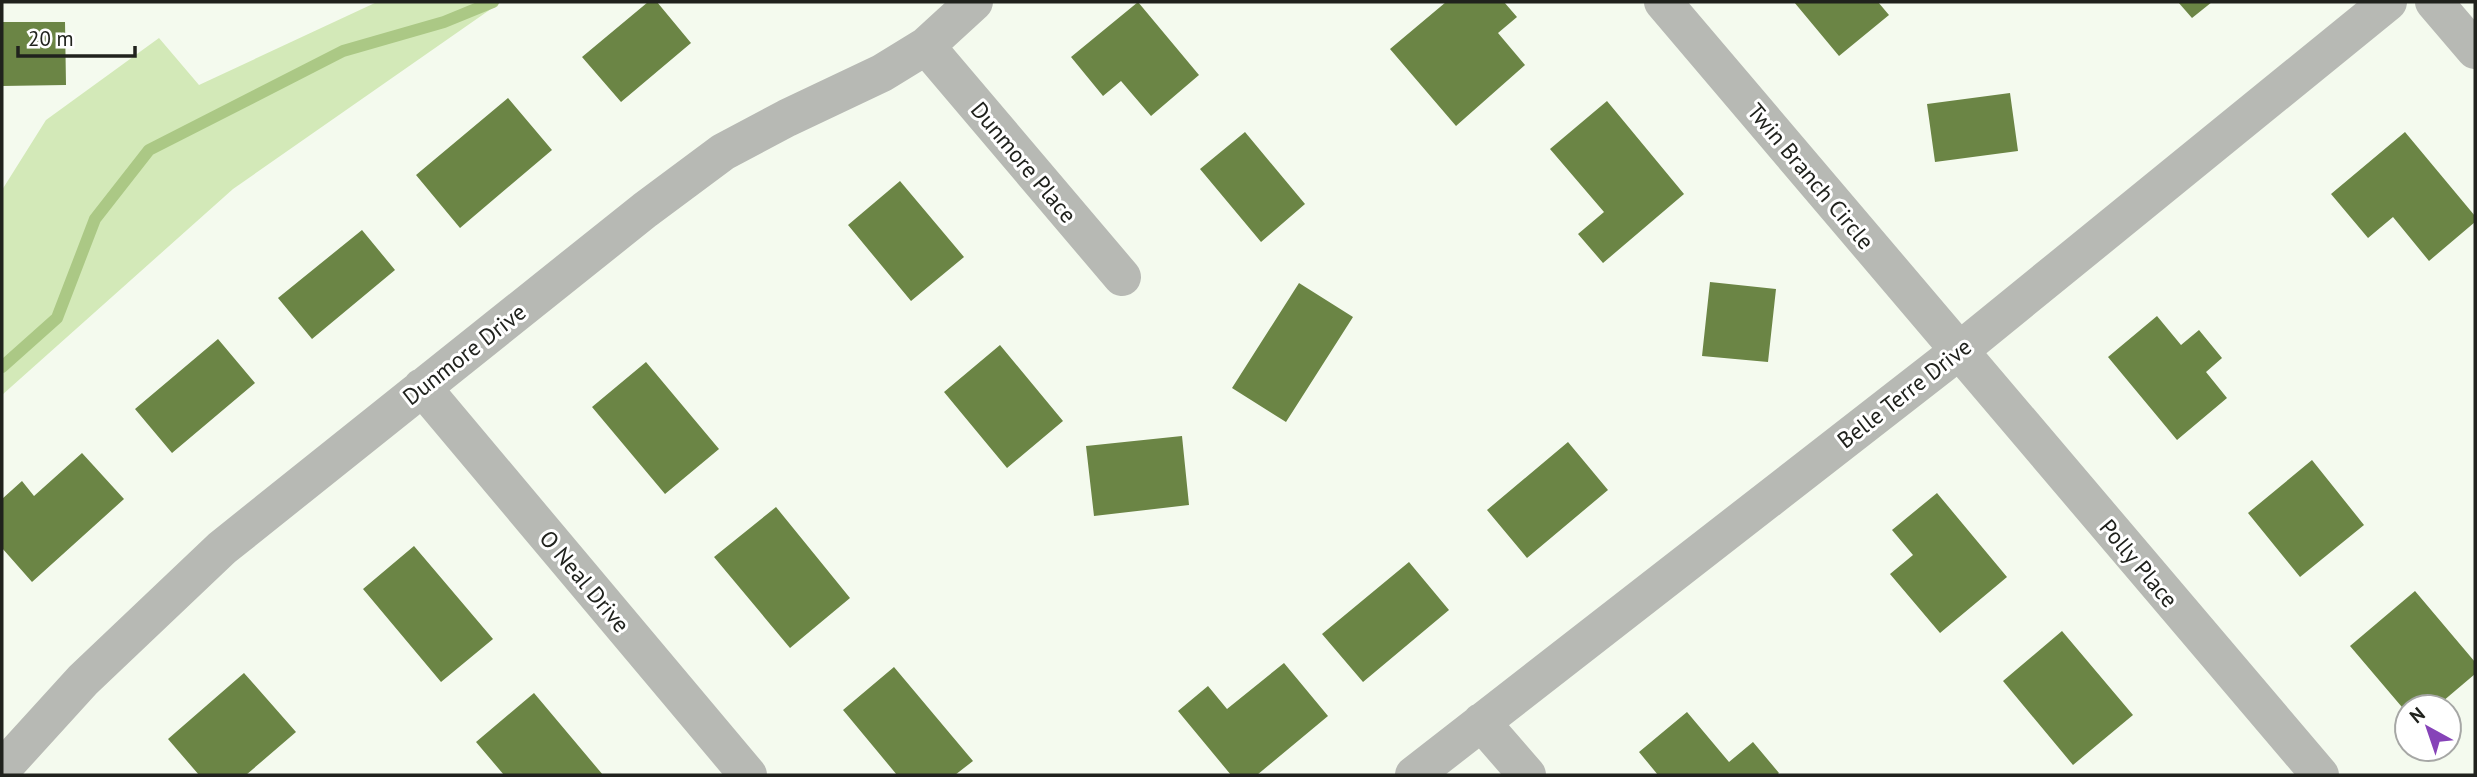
<svg xmlns="http://www.w3.org/2000/svg" width="2477" height="777" font-family="'PT Sans',sans-serif">
<style>
.green{fill:#d3e9b8}
.lines{fill:none;stroke-linecap:round;stroke-linejoin:round}
.stream{stroke:#abc885;stroke-width:12}
.building{fill:#6b8545}
.minor{stroke:#b7b9b4;stroke-width:38}
.labels{text-anchor:middle;dominant-baseline:central;stroke-width:6;stroke-linejoin:round;paint-order:stroke}
.street-label{font-size:23px;fill:#20221d;stroke:#fff}
</style>
<rect width="100%" height="100%" fill="#f4faee"/>
<path class="green" d="M377,2h124l-268,187 -231,206v-205l44,-70 113,-82 40,47z"/>
<g class="lines">
<path class="stream" d="M2,367l55,-49 38,-99 54,-69 194,-99 101,-29 49,-20"/>
</g>
<path class="building" d="M648,2h9l34,41 -70,59 -39,-45z
M1138,2l61,73 -48,41 -30,-35 -18,15 -32,-39z
M1446,2h58l13,15 -19,16 27,32 -69,61 -66,-77z
M1794,2h84l11,13 -50,41z
M2178,2h34l-20,16z
M2,22h63l1,63 -64,1z
M2010,93l8,58 -83,11 -8,-58z
M508,98l44,52 -92,78 -44,-53z
M1607,101l77,93 -81,69 -25,-29 26,-22 -54,-63z
M1245,132l60,72 -44,38 -61,-73z
M2405,132l70,84v6l-46,39 -36,-44 -25,21 -37,-44z
M900,181l64,76 -53,44 -63,-76z
M362,230l33,40 -83,69 -34,-41z
M1710,282l66,7 -8,73 -66,-6z
M1299,283l54,34 -67,105 -54,-34z
M2157,316l24,29 18,-15 23,28 -16,14 21,26 -50,42 -69,-83z
M218,339l37,44 -83,70 -37,-44z
M1000,345l63,76 -56,47 -63,-76z
M646,362l73,87 -54,45 -73,-87z
M1182,436l7,69 -95,11 -8,-70z
M1568,442l40,48 -81,68 -40,-48z
M82,453l42,46 -92,83 -30,-34v-49l20,-18 12,15z
M2312,460l52,65 -64,52 -52,-64z
M1937,493l70,84 -67,56 -50,-59 23,-19 -21,-25z
M776,507l74,91 -60,50 -76,-91z
M414,546l79,93 -52,43 -78,-93z
M1409,562l40,48 -86,72 -41,-48z
M2415,591l60,71v12l-39,33h-29v6l-57,-67z
M2062,631l71,84 -60,50 -70,-84z
M1284,663l44,53 -71,59h-26l-53,-64 30,-25 19,23z
M894,667l79,94 -18,14h-58l-54,-65z
M244,673l52,59 -50,43h-47l-31,-36z
M534,693l69,82h-99l-28,-33z
M1687,712l42,50 24,-20 26,31 -2,2h-119l-19,-23z"/>
<g class="lines">
<path class="minor" d="M1663,2l657,773
M2434,2l41,48
M926,46l196,231
M422,387l326,388
M1481,722l46,53
M2,769l81,-89 139,-132 423,-338 78,-58 64,-34 95,-45 44,-27 48,-44
M1414,775l545,-424 429,-349"/>
</g>
<g class="labels">
<g class="street-label">
<text transform="translate(1024 162) rotate(50)">Dunmore Place</text>
<text transform="translate(1811 176) rotate(50)">Twin Branch Circle</text>
<text transform="translate(464 354) rotate(-38)">Dunmore Drive</text>
<text transform="translate(1904 393) rotate(-38)">Belle Terre Drive</text>
<text transform="translate(2139 563) rotate(50)">Polly Place</text>
<text transform="translate(585 581) rotate(50)">O Neal Drive</text>
</g>
</g>
<rect width="2477" height="777" fill="none" stroke="#20221d" stroke-width="7"/>
<g transform="translate(2428 728) rotate(320)"><circle r="33" fill="#ffffff" stroke="#a6a7a5" stroke-width="2"/>
<path d="M0-5L12 26L0 18L-12 26Z" fill="#8643b8"/>
<text y="-10" font-size="19" font-weight="bold" text-anchor="middle" fill="#20221d">N</text>
</g>
<path d="M18 46v10h117v-10" fill="none" stroke="#20221d" stroke-width="3.5"/>
<text x="28" y="46" font-size="21" fill="#20221d" stroke="#ffffff" stroke-width="5" paint-order="stroke">20 m</text>
</svg>
